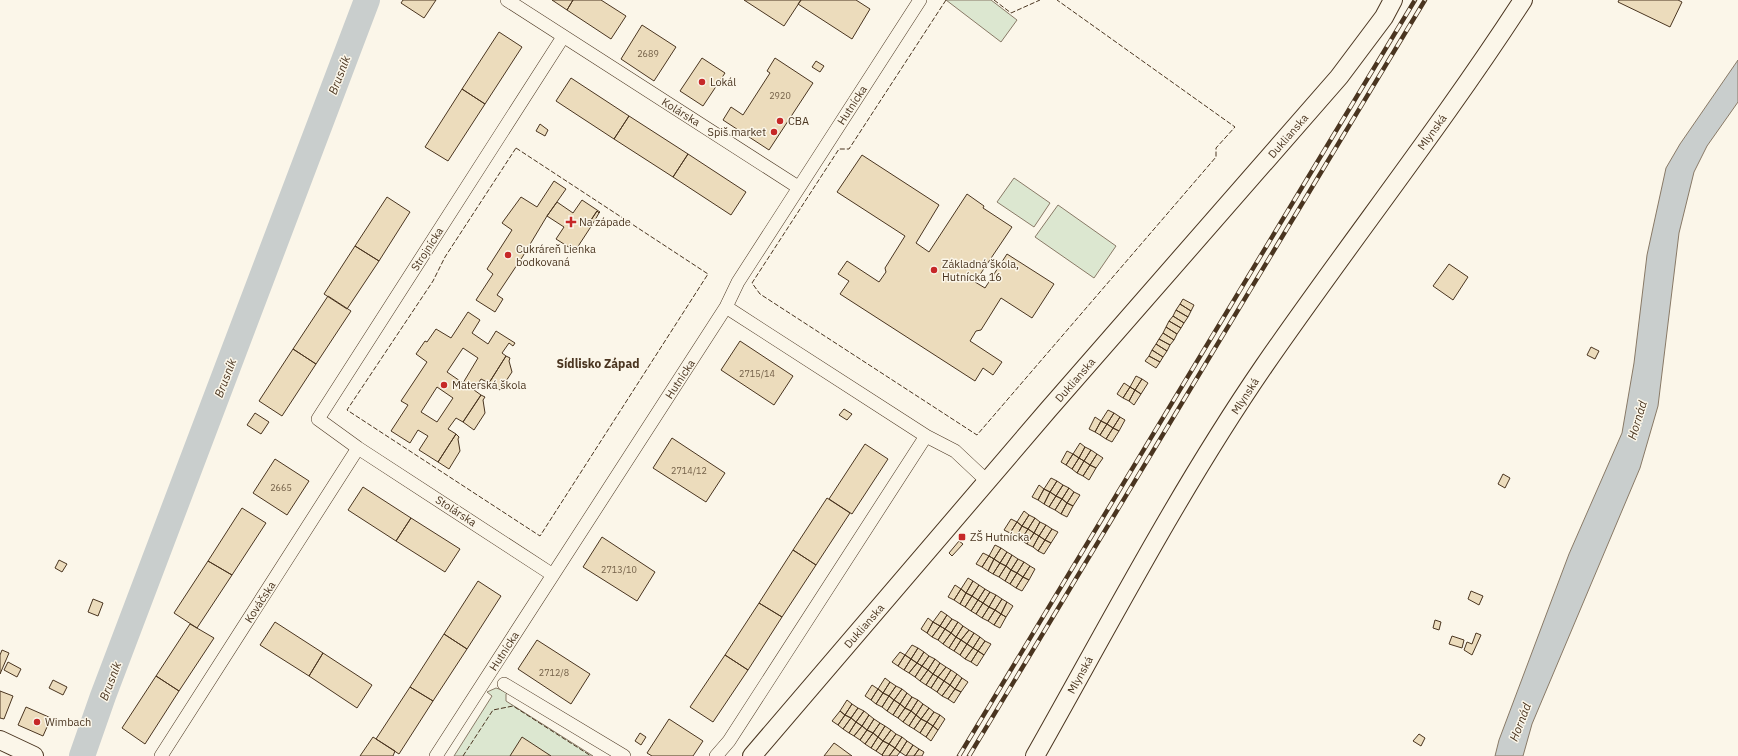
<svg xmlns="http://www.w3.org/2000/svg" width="1738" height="756" font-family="'IBM Plex Sans',sans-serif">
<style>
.green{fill:#dce7d0;stroke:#887966}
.water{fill:#c9cecd;stroke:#887966}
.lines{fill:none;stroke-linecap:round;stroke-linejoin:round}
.river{stroke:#c9cecd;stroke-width:26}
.building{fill:#ecdcbc;stroke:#4a3520;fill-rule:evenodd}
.street-casing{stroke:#4a3520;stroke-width:14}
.secondary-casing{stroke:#4a3520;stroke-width:20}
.street{stroke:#fbf6e9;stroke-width:13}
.secondary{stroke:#fbf6e9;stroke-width:18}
.rail-casing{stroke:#4a3520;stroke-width:4.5}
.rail{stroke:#fbf6e9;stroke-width:3;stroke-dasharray:9;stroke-linecap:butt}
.fence{stroke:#4a3520;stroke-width:1;stroke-dasharray:5 2;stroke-linecap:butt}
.poi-dot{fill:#c62828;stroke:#fbf6e9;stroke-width:1.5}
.labels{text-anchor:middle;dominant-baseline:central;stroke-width:3;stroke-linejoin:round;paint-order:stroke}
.number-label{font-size:9px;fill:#725f47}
.poi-label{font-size:11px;fill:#4a3520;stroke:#fbf6e9;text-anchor:start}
.street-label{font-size:11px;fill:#4a3520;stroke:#fbf6e9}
.water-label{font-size:12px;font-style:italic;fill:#4a3520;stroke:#fbf6e9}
.neighbourhood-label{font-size:12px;font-weight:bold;fill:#4a3520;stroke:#fbf6e9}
</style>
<rect width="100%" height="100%" fill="#fbf6e9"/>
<path class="green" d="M946,0h45l26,20 -16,22z
M1014,178l36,25 -16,24 -37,-25z
M1058,205l58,41 -22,32 -59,-41z
M496,688l12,4 -2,2v7l87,55h-139l38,-60 -5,-4z"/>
<path class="water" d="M1738,60v42l-31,44 -13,26 -15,61 -21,173 -18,62 -108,256 -9,32h-28l4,-16 70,-186 53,-121 12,-70 13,-108 19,-87 14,-24z"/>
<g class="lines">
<path class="river" d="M82,756l21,-60 264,-696"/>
</g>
<path class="building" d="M403,0h33l-12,18 -23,-15z
M552,0h21l-6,10z
M573,0h28l25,16 -15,23 -44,-29z
M744,0h57l-17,26z
M801,0h55l14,9 -18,30 -54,-35z
M1619,0h59l4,2 -12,25 -52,-25z
M642,25l34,22 -22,34 -33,-22z
M499,32l23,15 -37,57 -23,-15z
M702,58l23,15 -22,33 -23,-15z
M775,58l38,25 -44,67 -46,-30 8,-13 12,8 27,-42 -3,-2z
M816,61l8,5 -4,6 -8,-5z
M571,78l58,38 -15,23 -58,-38z
M462,89l23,15 -37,57 -23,-14z
M629,116l59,38 -15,23 -59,-38z
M540,124l8,6 -3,6 -9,-5z
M688,154l58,38 -15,23 -58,-38z
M862,155l77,50 -23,38 13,9 38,-58 17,12 -1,2 29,19 -37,55 10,6 22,-34 47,30 -22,34 -31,-20 -20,32 -5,1 -6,10 32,21 -9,13 -10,-7 -8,13 -135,-87 9,-13 -11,-7 9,-13 32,21 7,-10 -1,-4 20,-32 -68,-44z
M554,181l12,8 -19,27 -24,40 -26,39 6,4 -8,13 -19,-12 17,-26 -6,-5 25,-39 -10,-7 19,-26 16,10z
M387,197l23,15 -31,49 -24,-15z
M582,200l18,12 -1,1 -2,-2 -8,12 3,2 -17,26 -19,-12 8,-12 -17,-11 10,-14 16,11z
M597,211l2,2 -7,12 -3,-2z
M355,246l24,15 -32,48 -23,-15z
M1449,264l19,13 -15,23 -20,-14z
M328,296l23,15 -35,53 -23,-15z
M1183,299l11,6 -3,6 -11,-7z
M1180,304l11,7 -3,6 -12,-7z
M1176,310l12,7 -4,6 -11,-7z
M468,312l12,8 -8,13 16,11 8,-13 19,12 -2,3 -4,-3 -7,10 4,3 -17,27 -8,-4 -7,11 7,5 -18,27 -7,-4 -8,11 8,5 -18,28 -19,-12 9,-14 -10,-6 -8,13 -19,-12 17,-26 -7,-4 26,-39 -11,-8 9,-13 2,1 9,-13 15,9zM463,348l15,10 -15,25 -16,-11zM437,387l16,11 -16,24 -16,-10z
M1173,316l11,7 -3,5 -12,-7z
M1169,321l12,7 -4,6 -11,-7z
M1166,327l11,7 -3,6 -11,-7z
M1163,333l11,7 -4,5 -11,-6z
M1159,339l11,6 -3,6 -11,-7z
M740,341l53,35 -19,29 -53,-35z
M1156,344l11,7 -4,6 -11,-7z
M1591,347l8,4 -4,8 -8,-4z
M293,349l23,15 -34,52 -23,-15z
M1152,350l11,7 -3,5 -11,-6z
M506,356l4,2 -1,3 3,11 -12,18 -11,-7z
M1149,356l11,6 -4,6 -11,-7z
M1136,376l6,3 -7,11 -5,-3z
M1142,379l6,4 -7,11 -6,-4z
M1124,383l6,4 -7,11 -6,-4z
M1130,387l5,3 -6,11 -6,-3z
M1135,390l6,4 -7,11 -5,-4z
M481,395l4,2 -2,3 2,13 -11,17 -11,-8z
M844,409l8,5 -5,6 -8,-5z
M1108,410l6,3 -7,11 -6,-3z
M255,413l14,9 -8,12 -14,-9z
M1114,413l6,4 -7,11 -6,-4z
M1095,417l6,4 -6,11 -6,-3z
M1120,417l5,3 -6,11 -6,-3z
M1101,421l6,3 -7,11 -5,-3z
M1107,424l6,4 -7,11 -6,-4z
M1113,428l6,3 -7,11 -6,-3z
M456,434l3,3 -1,2 2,12 -11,18 -11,-7z
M672,438l53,35 -19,29 -53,-34z
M1080,443l5,4 -6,11 -6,-4z
M865,444l23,15 -36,55 -23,-15z
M1085,447l6,3 -7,11 -5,-3z
M1091,450l6,4 -7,11 -6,-4z
M1067,451l6,3 -7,11 -5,-3z
M1073,454l6,4 -7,11 -6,-4z
M1097,454l6,4 -7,10 -6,-3z
M1079,458l5,3 -7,12 -5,-4z
M275,459l34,22 -22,34 -34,-22z
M1084,461l6,4 -7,11 -6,-3z
M1090,465l6,3 -7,12 -6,-4z
M1503,474l7,4 -5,10 -7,-4z
M1051,478l6,3 -7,11 -6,-3z
M1057,481l6,4 -7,11 -6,-4z
M1039,485l5,4 -6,11 -6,-3z
M1063,485l6,3 -7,11 -6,-3z
M363,487l48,31 -15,23 -48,-31z
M1069,488l5,4 -7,11 -5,-4z
M1044,489l6,3 -6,12 -6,-4z
M1050,492l6,4 -7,11 -5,-3z
M1074,492l6,3 -7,11 -6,-3z
M1056,496l6,3 -7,11 -6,-3z
M827,498l23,15 -34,52 -23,-15z
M1062,499l5,4 -6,11 -6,-4z
M1067,503l6,3 -6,11 -6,-3z
M242,508l24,15 -34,52 -24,-14z
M1024,511l5,4 -7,11 -5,-4z
M1029,515l6,3 -7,11 -6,-3z
M411,518l49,31 -15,23 -49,-31z
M1035,518l5,4 -6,11 -6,-4z
M1011,519l6,3 -7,11 -6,-3z
M1017,522l5,4 -6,11 -6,-4z
M1040,522l6,3 -7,11 -5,-3z
M1046,525l6,4 -7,11 -6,-4z
M1022,526l6,3 -7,11 -5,-3z
M1028,529l6,4 -7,11 -6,-4z
M1052,529l6,3 -7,11 -6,-3z
M1034,533l5,3 -6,11 -6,-3z
M1039,536l6,4 -7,11 -5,-4z
M602,537l53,35 -18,29 -54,-34z
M1045,540l6,3 -7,11 -6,-3z
M959,541l4,3 -11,12 -3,-3z
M995,545l6,3 -7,11 -5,-3z
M1001,548l6,4 -7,11 -6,-4z
M793,550l23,15 -34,52 -23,-14z
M1007,552l5,3 -6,11 -6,-3z
M983,553l6,3 -7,11 -6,-3z
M1012,555l6,4 -7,11 -5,-4z
M989,556l5,3 -6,12 -6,-4z
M994,559l6,4 -7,11 -5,-3z
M1018,559l6,3 -7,11 -6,-3z
M59,560l8,4 -5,8 -7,-4z
M208,561l24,14 -35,53 -23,-15z
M1024,562l6,4 -7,11 -6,-4z
M1000,563l6,3 -7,11 -6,-3z
M1006,566l5,4 -6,11 -6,-4z
M1030,566l5,3 -6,11 -6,-3z
M1011,570l6,3 -7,11 -5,-3z
M1017,573l6,4 -7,11 -6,-4z
M1023,577l6,3 -7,11 -6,-3z
M968,578l5,3 -7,12 -5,-4z
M478,581l23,15 -34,53 -23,-15z
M973,581l6,4 -7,11 -6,-3z
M955,585l6,4 -7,11 -6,-3z
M979,585l6,4 -7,11 -6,-4z
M961,589l5,4 -6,11 -6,-4z
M985,589l5,3 -7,11 -5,-3z
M1471,591l12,5 -4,9 -11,-6z
M990,592l6,3 -7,12 -6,-4z
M966,593l6,3 -7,11 -5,-3z
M996,595l6,4 -7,11 -6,-3z
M972,596l6,4 -7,11 -6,-4z
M93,599l10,4 -5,13 -10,-4z
M1002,599l5,3 -6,12 -6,-4z
M978,600l5,3 -7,11 -5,-3z
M1007,602l6,4 -7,11 -5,-3z
M759,603l23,14 -34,53 -23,-15z
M983,603l6,4 -7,11 -6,-4z
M989,607l6,3 -7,11 -6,-3z
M995,610l6,4 -7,11 -6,-4z
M941,611l6,4 -7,11 -7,-4z
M1001,614l5,3 -6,11 -6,-3z
M947,615l5,4 -7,10 -5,-3z
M928,618l5,4 -6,11 -6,-4z
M952,619l6,3 -7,11 -6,-4z
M1435,620l6,2 -2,8 -6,-2z
M275,622l48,31 -14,23 -49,-31z
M933,622l7,4 -8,11 -5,-4z
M958,622l5,4 -7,11 -5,-4z
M190,624l24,14 -35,53 -23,-15z
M940,626l5,3 -7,11 -6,-3z
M963,626l6,4 -8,10 -5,-3z
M945,629l6,4 -8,11 -5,-4z
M969,630l5,3 -7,11 -6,-4z
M951,633l5,4 -7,11 -6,-4z
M974,633l6,4 -7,11 -6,-4z
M1476,633l5,2 -9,20 -8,-5 3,-8 5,2z
M444,634l23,15 -34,52 -23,-14z
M1452,636l12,4 -2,8 -13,-4z
M956,637l5,3 -7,11 -5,-3z
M980,637l5,4 -7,10 -5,-3z
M537,640l53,34 -19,30 -53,-35z
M961,640l6,4 -7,11 -6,-4z
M985,641l6,3 -7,11 -6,-4z
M967,644l6,4 -8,11 -5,-4z
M912,645l6,3 -7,11 -6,-4z
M918,648l6,4 -7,11 -6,-4z
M973,648l5,3 -7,11 -6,-3z
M2,650l7,3 -9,21v-19z
M978,651l6,4 -7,11 -6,-4z
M900,652l5,3 -7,11 -6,-4z
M924,652l5,4 -7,10 -5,-3z
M323,653l49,32 -15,23 -48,-32z
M725,655l23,15 -35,52 -23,-15z
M905,655l6,4 -7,11 -6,-4z
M929,656l6,3 -7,11 -6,-4z
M911,659l6,4 -8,10 -5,-3z
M935,659l5,4 -7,11 -5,-4z
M8,662l13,7 -4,8 -13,-7z
M917,663l5,3 -7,11 -6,-4z
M940,663l6,4 -8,10 -5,-3z
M922,666l6,4 -8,11 -5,-4z
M946,667l5,3 -7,11 -6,-4z
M928,670l5,4 -7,11 -6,-4z
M951,670l6,4 -7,11 -6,-4z
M933,674l5,3 -7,11 -5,-3z
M957,674l5,4 -7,11 -5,-4z
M156,676l23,15 -34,53 -23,-16z
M938,677l6,4 -7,11 -6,-4z
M885,678l5,4 -7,11 -5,-4z
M962,678l6,4 -7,10 -6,-3z
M53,680l14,7 -4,8 -14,-7z
M944,681l6,4 -8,11 -5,-4z
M890,682l6,4 -7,10 -6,-3z
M872,685l6,4 -7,11 -6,-4z
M950,685l5,4 -7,10 -6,-3z
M896,686l6,3 -8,11 -5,-4z
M410,687l23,14 -34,53 -23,-15z
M878,689l5,4 -7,11 -5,-4z
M902,689l5,4 -7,11 -6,-4z
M955,689l6,3 -7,11 -6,-4z
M0,691l13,5 -9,23 -4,-1z
M883,693l6,3 -7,11 -6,-3z
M907,693l5,4 -7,11 -5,-4z
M889,696l5,4 -7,11 -5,-4z
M912,697l6,3 -7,11 -6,-3z
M847,700l5,4 -7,11 -5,-4z
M894,700l6,4 -7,11 -6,-4z
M918,700l5,4 -7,11 -5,-4z
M852,704l6,4 -7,10 -6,-3z
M900,704l5,4 -7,10 -5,-3z
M923,704l6,4 -8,11 -5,-4z
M26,707l25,11 -8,18 -25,-11z
M858,708l6,3 -8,11 -5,-4z
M905,708l6,3 -8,11 -5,-4z
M929,708l5,4 -7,10 -6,-3z
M840,711l5,4 -7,10 -6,-4z
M864,711l5,4 -7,11 -6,-4z
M911,711l5,4 -7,11 -6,-4z
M934,712l6,3 -7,11 -6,-4z
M845,715l6,3 -8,11 -5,-4z
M869,715l5,4 -7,11 -5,-4z
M916,715l5,4 -7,10 -5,-3z
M940,715l5,4 -7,11 -5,-4z
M851,718l5,4 -7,11 -6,-4z
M669,719l34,22 -10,15h-41l-5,-3z
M874,719l6,4 -7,10 -6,-3z
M921,719l6,3 -7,11 -6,-4z
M856,722l6,4 -8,10 -5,-3z
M927,722l6,4 -7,11 -6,-4z
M880,723l5,3 -7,11 -5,-4z
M862,726l5,4 -7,10 -6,-4z
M885,726l6,4 -8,11 -5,-4z
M933,726l5,4 -7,11 -5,-4z
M867,730l6,3 -8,11 -5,-4z
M891,730l5,4 -7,10 -6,-3z
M640,733l6,4 -5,8 -6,-4z
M873,733l5,4 -7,11 -6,-4z
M896,734l6,3 -7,11 -6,-4z
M1419,734l6,4 -4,8 -8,-5z
M373,737l22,14 -2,5h-33z
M522,737l29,19h-41z
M878,737l5,4 -7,10 -5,-3z
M902,737l5,4 -7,11 -5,-4z
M883,741l6,3 -7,11 -6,-4z
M907,741l6,4 -7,11 -6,-4z
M834,743l3,2 15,11h-28z
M889,744l6,4 -6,8h-6l-1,-1z
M913,745l6,4 -5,7h-8z
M895,748l5,4 -3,4h-8z
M919,749l5,3 -2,4h-8z"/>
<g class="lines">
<g class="street-casing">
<path id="street" d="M507,0l291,187
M726,307l200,129 29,15 32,30
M553,575l-195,-127 -40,-29 245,-382
M504,684l120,72
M161,756l197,-308
M436,756l290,-449 12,-25 182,-282
M716,756l13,-15 197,-305"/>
</g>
<g class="secondary-casing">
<path id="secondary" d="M0,740l34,16
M752,756l296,-346 291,-333 45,-60 9,-17
M1035,756c74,-131 144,-266 229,-390 85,-123 178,-241 259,-366"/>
</g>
<use href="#street" class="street"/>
<use href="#secondary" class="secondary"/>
<g class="rail-casing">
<path id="rail" d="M959,756l456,-756
M969,756l456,-756"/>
</g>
<use href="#rail" class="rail"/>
<path class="fence" d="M946,0l-97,149h-10l-87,134 8,11 217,141 239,-278v-9l19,-21 -178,-127
M994,0l17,13 29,-13
M516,148l192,126 -168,262 -193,-126 86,-129 12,-24z
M463,756l30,-46 20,-4 78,50"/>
</g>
<g class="poi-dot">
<circle cx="702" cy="82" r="4"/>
<circle cx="780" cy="121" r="4"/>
<circle cx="774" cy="132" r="4"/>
<path d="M569 216h4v4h4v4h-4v4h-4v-4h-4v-4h4z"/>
<circle cx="508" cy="255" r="4"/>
<circle cx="934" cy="270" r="4"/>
<circle cx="444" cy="385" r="4"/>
<rect x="958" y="533" width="8" height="8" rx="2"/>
<circle cx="37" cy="722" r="4"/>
</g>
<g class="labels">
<g class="number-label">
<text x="648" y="53">2689</text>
<text x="780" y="95">2920</text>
<text x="757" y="373">2715/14</text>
<text x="689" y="470">2714/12</text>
<text x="281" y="487">2665</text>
<text x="619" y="569">2713/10</text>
<text x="554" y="672">2712/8</text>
</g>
<g class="poi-label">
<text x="710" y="82">Lokál</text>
<text x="788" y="121">CBA</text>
<text x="766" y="132" text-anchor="end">Spiš market</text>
<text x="579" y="222">Na západe</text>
<text x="516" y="249">Cukráreň Lienka<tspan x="516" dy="13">bodkovaná</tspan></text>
<text x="942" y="264">Základná škola,<tspan x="942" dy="13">Hutnícka 16</tspan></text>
<text x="452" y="385">Materská škola</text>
<text x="970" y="537">ZŠ Hutnícka</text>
<text x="45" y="722">Wimbach</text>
</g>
<g class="street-label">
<text transform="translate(852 105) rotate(-57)">Hutnícka</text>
<text transform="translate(681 112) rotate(32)">Kolárska</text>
<text transform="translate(1432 132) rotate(-54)">Mlynská</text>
<text transform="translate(1288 136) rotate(-49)">Duklianska</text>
<text transform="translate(427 249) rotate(-57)">Strojnícka</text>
<text transform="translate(680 379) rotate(-57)">Hutnícka</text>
<text transform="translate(1075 380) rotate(-49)">Duklianska</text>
<text transform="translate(1245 396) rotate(-57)">Mlynská</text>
<text transform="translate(456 511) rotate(33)">Stolárska</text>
<text transform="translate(260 602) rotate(-57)">Kováčska</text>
<text transform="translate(864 626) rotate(-49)">Duklianska</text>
<text transform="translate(504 651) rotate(-57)">Hutnícka</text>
<text transform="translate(1080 675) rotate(-61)">Mlynská</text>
</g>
<g class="water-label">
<text transform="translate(339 75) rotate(-69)">Brusník</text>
<text transform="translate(225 378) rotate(-69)">Brusník</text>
<text transform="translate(1637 420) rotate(-73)">Hornád</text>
<text transform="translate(110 681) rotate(-69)">Brusník</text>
<text transform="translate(1520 722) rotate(-69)">Hornád</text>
</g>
<g class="neighbourhood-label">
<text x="598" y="363">Sídlisko Západ</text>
</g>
</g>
</svg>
